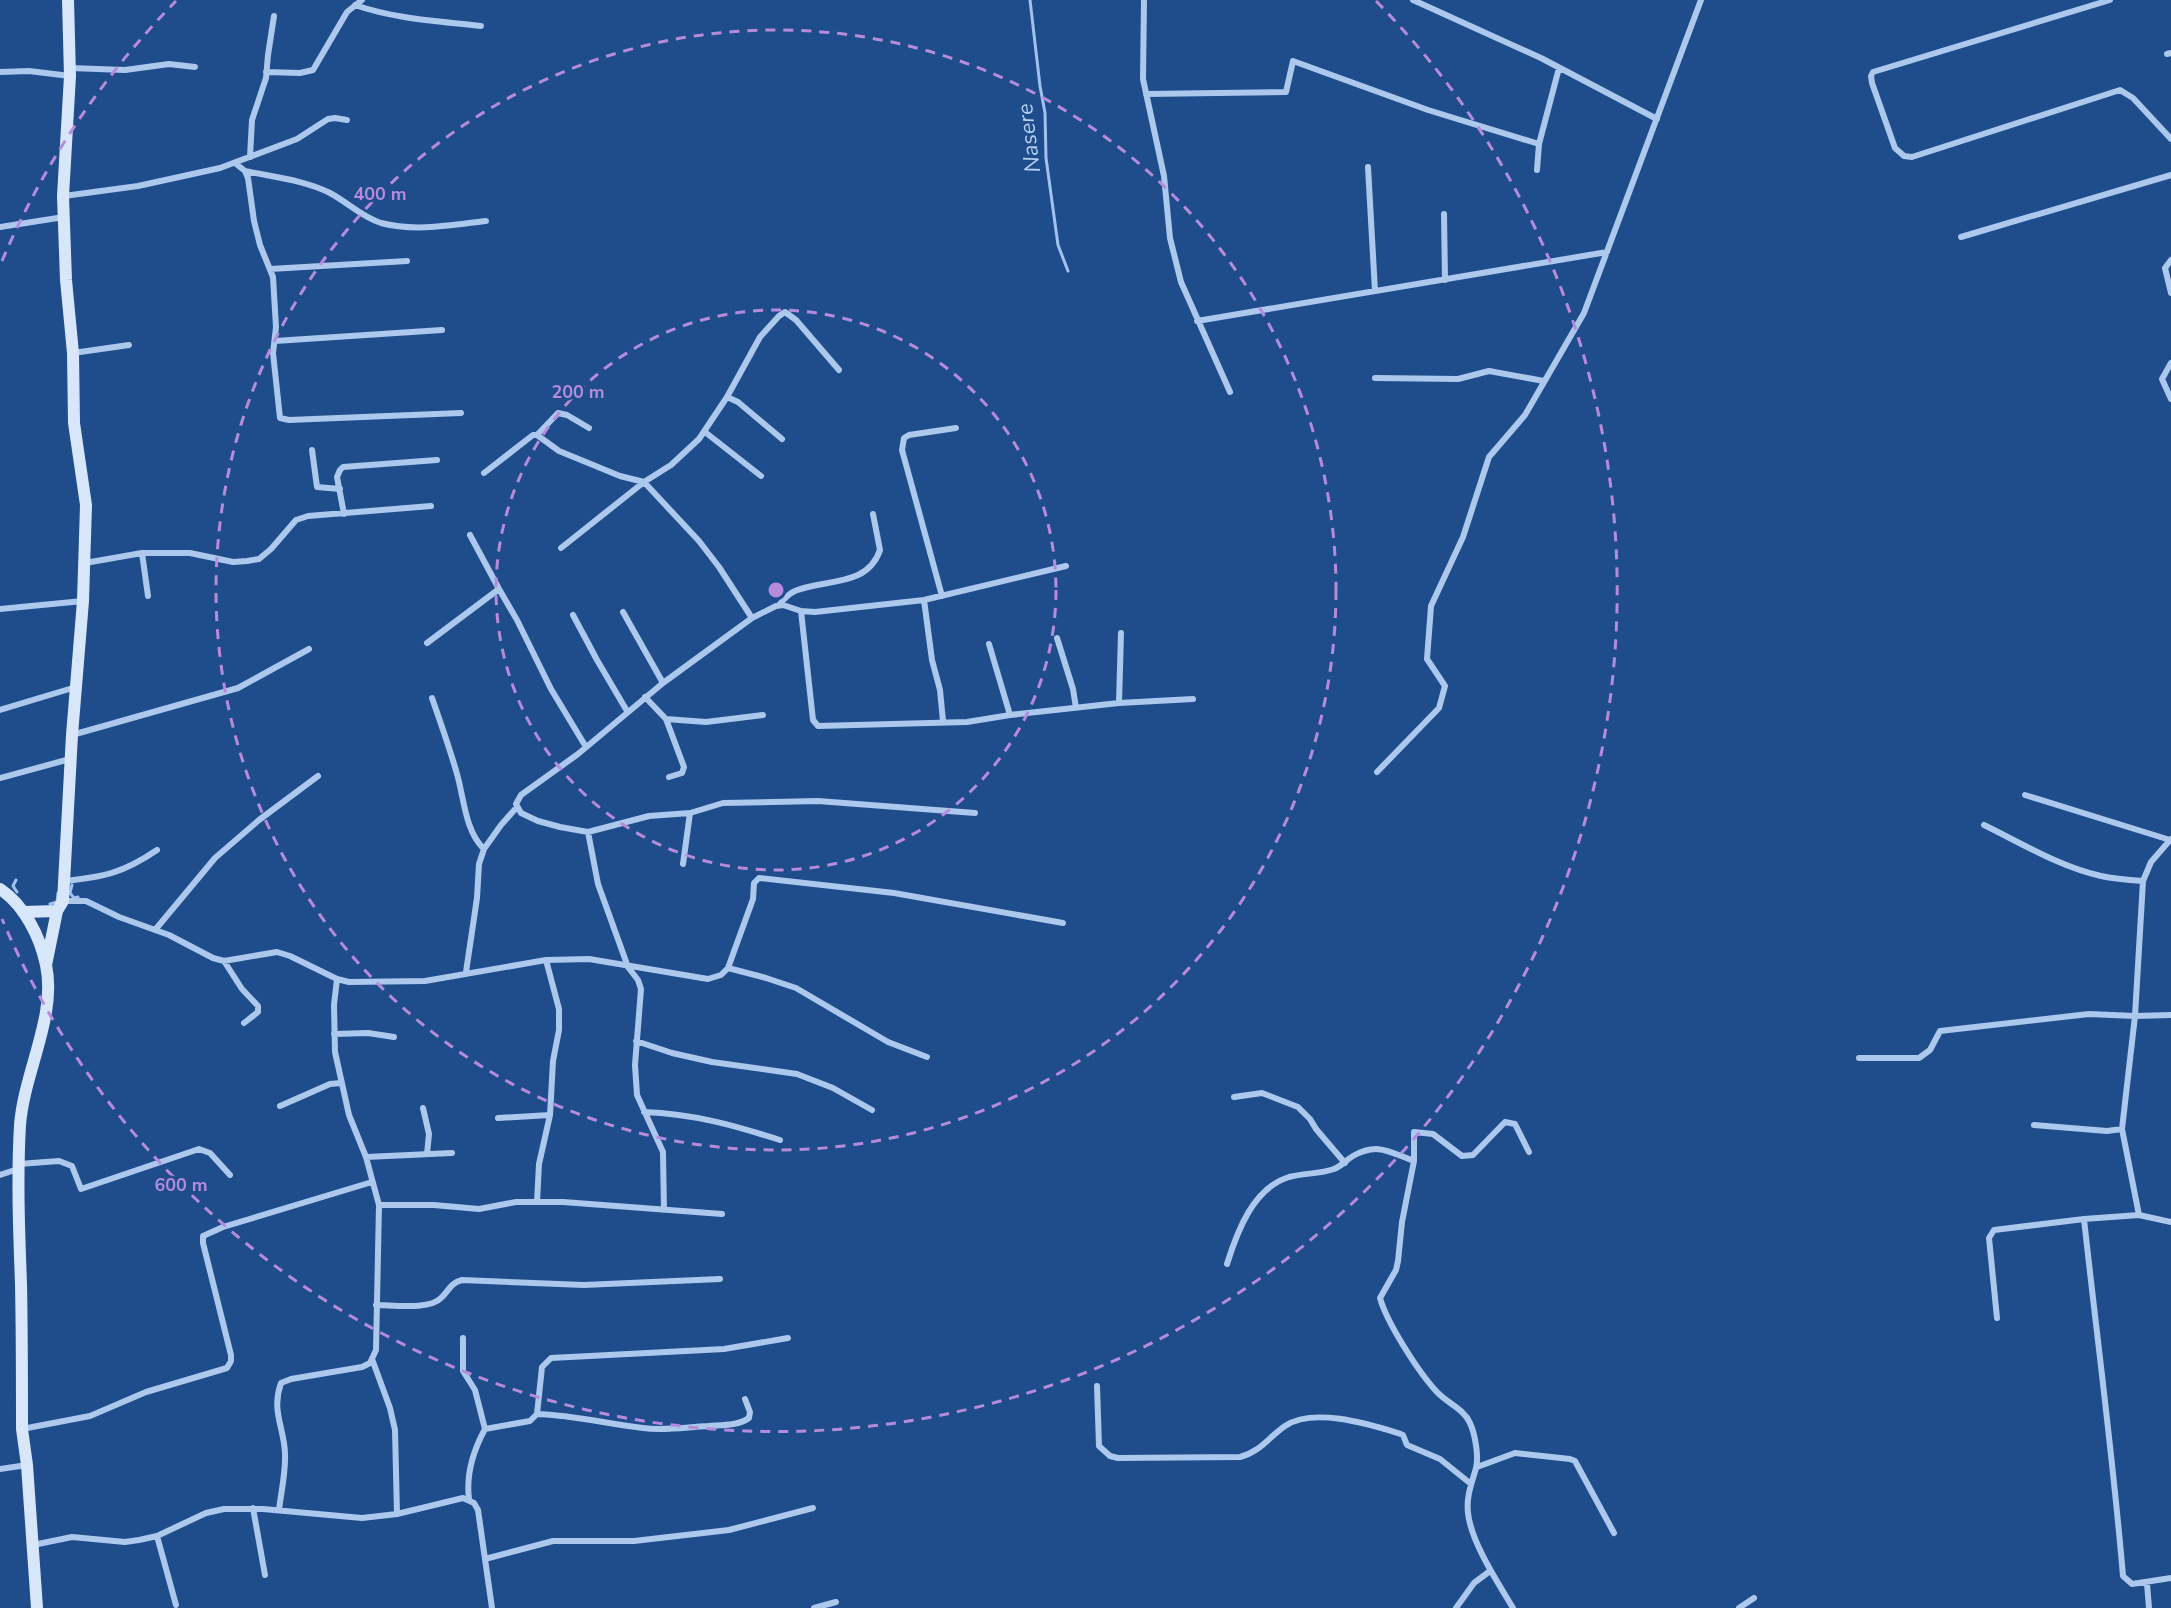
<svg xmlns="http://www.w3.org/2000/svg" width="2171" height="1608" font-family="'Nunito Sans',sans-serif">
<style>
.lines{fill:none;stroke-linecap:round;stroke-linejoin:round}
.stream{stroke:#9fc3ee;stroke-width:3}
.street{stroke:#acc8ec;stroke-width:6}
.secondary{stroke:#d8e6f9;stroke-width:12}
.ring{fill:none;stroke:#b68bdc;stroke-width:3;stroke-dasharray:10 8}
.labels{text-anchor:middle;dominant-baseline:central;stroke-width:5;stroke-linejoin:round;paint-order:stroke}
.water-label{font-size:22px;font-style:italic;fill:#b7d2f3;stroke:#1f4d8c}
.centre{fill:#b68bdc;stroke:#1f4d8c;stroke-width:3}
.ring-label{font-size:18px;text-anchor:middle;font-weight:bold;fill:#b68bdc;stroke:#1f4d8c;stroke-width:5;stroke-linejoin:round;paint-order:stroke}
</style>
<rect width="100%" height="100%" fill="#1f4d8c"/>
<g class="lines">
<path class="stream" d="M1030,0l10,86 5,27 1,45 12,87 10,26
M16,880l-3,6 4,6
M72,885l-2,8 4,5 4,-1
M50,904l7,-2 1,-9"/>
<path class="street" d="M1144,0l-1,79 21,97 6,62 11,44 49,110
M1413,0l128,58 116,61
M2110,0l-237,72 -2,4 1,7 23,65 9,8 8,1 208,-67 13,8 38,41
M355,5c40,14 84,16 126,21
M2167,54l4,-1
M70,68l55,2 44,-6 26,3
M0,72l29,-1 41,5
M266,72l34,1 13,-3 34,-58 15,-12
M1146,94l140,-2 7,-31 135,49 111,34
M250,157l2,-37 14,-42 2,-23 6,-39
M235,163l10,8 3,7 6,43 6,24 13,32 3,50 -3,26 7,65 9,2 172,-7
M1368,167l7,124
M1537,170l2,-26 20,-76
M245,171c28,6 59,9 85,22 17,9 32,24 51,30 34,9 71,2 105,-2
M64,196l74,-10 82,-18 77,-29 31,-20 7,-1 12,2
M1444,214l1,66
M0,227l64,-10
M1961,237l210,-62
M2171,260l-6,8 6,25
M270,269l137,-8
M1197,321l410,-69
M275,341l167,-11
M73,353l56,-8
M2171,363l-9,16 9,20
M1375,378l83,1 31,-8 55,10
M727,397l11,5 44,37
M705,432l56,44
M537,435l21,-22 9,2 22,13
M312,450l5,37 23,2
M484,473l49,-38h4l22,16 61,25 24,6 55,59 20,26 33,51
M344,514l-7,-37 3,-7 3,-3 94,-7
M470,535l29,54 18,31 34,69 35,58
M561,548l83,-66 27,-17 28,-26 28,-42 33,-60 19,-21 6,-4 11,8 43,50
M142,553l6,43
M85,563l57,-10h48l43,9 14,-1 12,-2 12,-10 25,-29 12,-4 123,-10
M942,596l-40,-146 2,-12 5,-3 47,-7
M924,600l8,60 8,30 3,31
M779,605c4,-5 8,-10 14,-13 28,-14 74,-3 87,-42l-7,-36
M0,609l83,-8
M801,611l12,109 5,6 149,-4 43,-7 109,-12 74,-4
M623,612l40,71
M573,615l24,45 30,51
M1057,638l16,51 3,19
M427,643l72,-54
M989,644l21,71
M645,697l21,22 18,48 -2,6 -13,4
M432,698c9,26 18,51 25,76 7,24 8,57 27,75
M1119,703l2,-70
M0,710l76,-23
M666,719l40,3 57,-7
M72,735l166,-47 71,-39
M1377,772l62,-64 6,-22 -18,-27 4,-53 32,-69 26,-80 36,-42 59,-102 117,-313
M0,778l70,-19
M2025,795l145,45
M975,813l-157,-12 -95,2 -33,10 -41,3 -61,16 -28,-5 -22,-6 -17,-8 -5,-9 5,-9 57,-41 85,-71 89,-65 24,-12 7,-1 18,6 14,1 109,-12 142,-34
M1984,825c37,18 76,42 117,51 14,3 28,4 42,5
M588,832l10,52 30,83 10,13 3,9 -6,76 2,30 26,57 1,58
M683,864l7,-51
M64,881c40,-4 59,-8 93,-31
M63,901h23l33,16 50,18 44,23 11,3 53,-9 13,4 47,23 12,3 76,-1 121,-21 43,-1 119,20 13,-4 7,-7 25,-69 1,-16 5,-5 135,15 169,30
M155,930l60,-72 44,-38 59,-44
M224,961l18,28 16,17v6l-14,11
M728,968l38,10 30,10 92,54 39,15
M466,972l11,-74 2,-34 5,-15 17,-24 16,-18
M334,1034l34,-1 26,4
M636,1041l36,12 40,9 85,12 36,14 39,22
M1859,1058h60l11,-8 10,-19 149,-17 46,2 36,-1
M1234,1097l28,-4 36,14 12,12 6,10 29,34
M280,1106l50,-22 11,-1
M423,1108l6,26 -2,20
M644,1112c50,2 89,13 136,28
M498,1118l52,-3
M2034,1125l73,6 15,-2
M366,1157l86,-4
M19,1164l40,-3 13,5 9,23 118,-40 11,4 20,22
M0,1175l18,-6
M537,1202l2,-38 11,-49 3,-54 6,-31v-21l-13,-49
M379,1205h55l45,4 37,-7h47l159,12
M2139,1215l-17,-86 13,-113 8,-135 8,-19 20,-23
M2084,1219c13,119 29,238 39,357l9,8 39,-6
M1227,1264c10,-32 26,-76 62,-87 15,-4 31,-3 45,-8 8,-3 12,-9 19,-13 25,-14 36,-4 61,5
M376,1305c17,0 54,5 65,-7 8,-7 9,-15 21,-18l122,5 136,-6
M1997,1318l-8,-80 5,-8 90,-11 55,-4 32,7
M463,1338v33l12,19 10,39
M372,1359l18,49 5,22 2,84
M1097,1386l2,60 11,10 8,2 122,-1c20,-5 29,-20 45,-31 28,-19 83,-2 113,7l5,2 4,10 33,14 31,25
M537,1414l5,-47 9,-9 173,-9 64,-11
M22,1429l68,-13 56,-24 81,-24 4,-7v-6l-28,-112v-7l20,-9 149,-45
M1477,1467l38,-14 55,6 5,2 39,72
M0,1469l27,-4
M469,1499c-3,-24 4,-48 16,-70l45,-8 7,-7c36,1 71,10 106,14 22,3 43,-1 65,-2 13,-1 30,0 41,-8l1,-6 -5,-13
M253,1508l12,67
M279,1510c2,-18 7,-38 6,-57 -1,-26 -14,-42 -4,-70l10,-4 71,-12 8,-4 6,-13 3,-145 -13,-48 -17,-42 -14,-63 -1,-47 3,-26
M157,1536l19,69
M33,1545l39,-8 53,5 14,-2 18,-4 49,-23 18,-4h39l99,9 35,-4 66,-16 11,5 4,7 14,98
M485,1559l68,-18h81l95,-11 84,-22
M2147,1583l2,25
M814,1608l22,-6
M1456,1608l18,-25 16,-12
M1513,1608c-15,-25 -42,-66 -45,-95 -2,-17 4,-30 8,-45 3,-12 -1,-34 -6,-45 -6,-14 -23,-20 -33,-31 -18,-19 -50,-69 -57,-94l16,-28 2,-9 4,-39 12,-61v-29l19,2 29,22 11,-1 32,-33 10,2 14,28
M1739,1608l15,-10"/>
<path class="secondary" d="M0,889c24,16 40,47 46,76 11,51 -22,107 -26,160 -3,53 -1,106 1,159 1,48 1,97 1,145l5,36 10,143
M23,912l34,-1
M46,965l11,-54 6,-10 9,-166 11,-134 3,-96 -12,-82 -1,-70 -7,-73 -3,-84 7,-120 -2,-76"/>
</g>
<g class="ring">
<circle cx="776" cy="590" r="280"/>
<circle cx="776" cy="590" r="560"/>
<path d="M2 261A841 841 0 0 1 176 1M1376 1A841 841 0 1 1 2 919"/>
</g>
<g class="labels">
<g class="water-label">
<text transform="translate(1029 138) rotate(-97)">Nasere</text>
</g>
</g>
<circle cx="776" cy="590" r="9" class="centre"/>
<g class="ring-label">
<text x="380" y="200">400 m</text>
<text x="578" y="398">200 m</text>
<text x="181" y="1191">600 m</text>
</g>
</svg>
